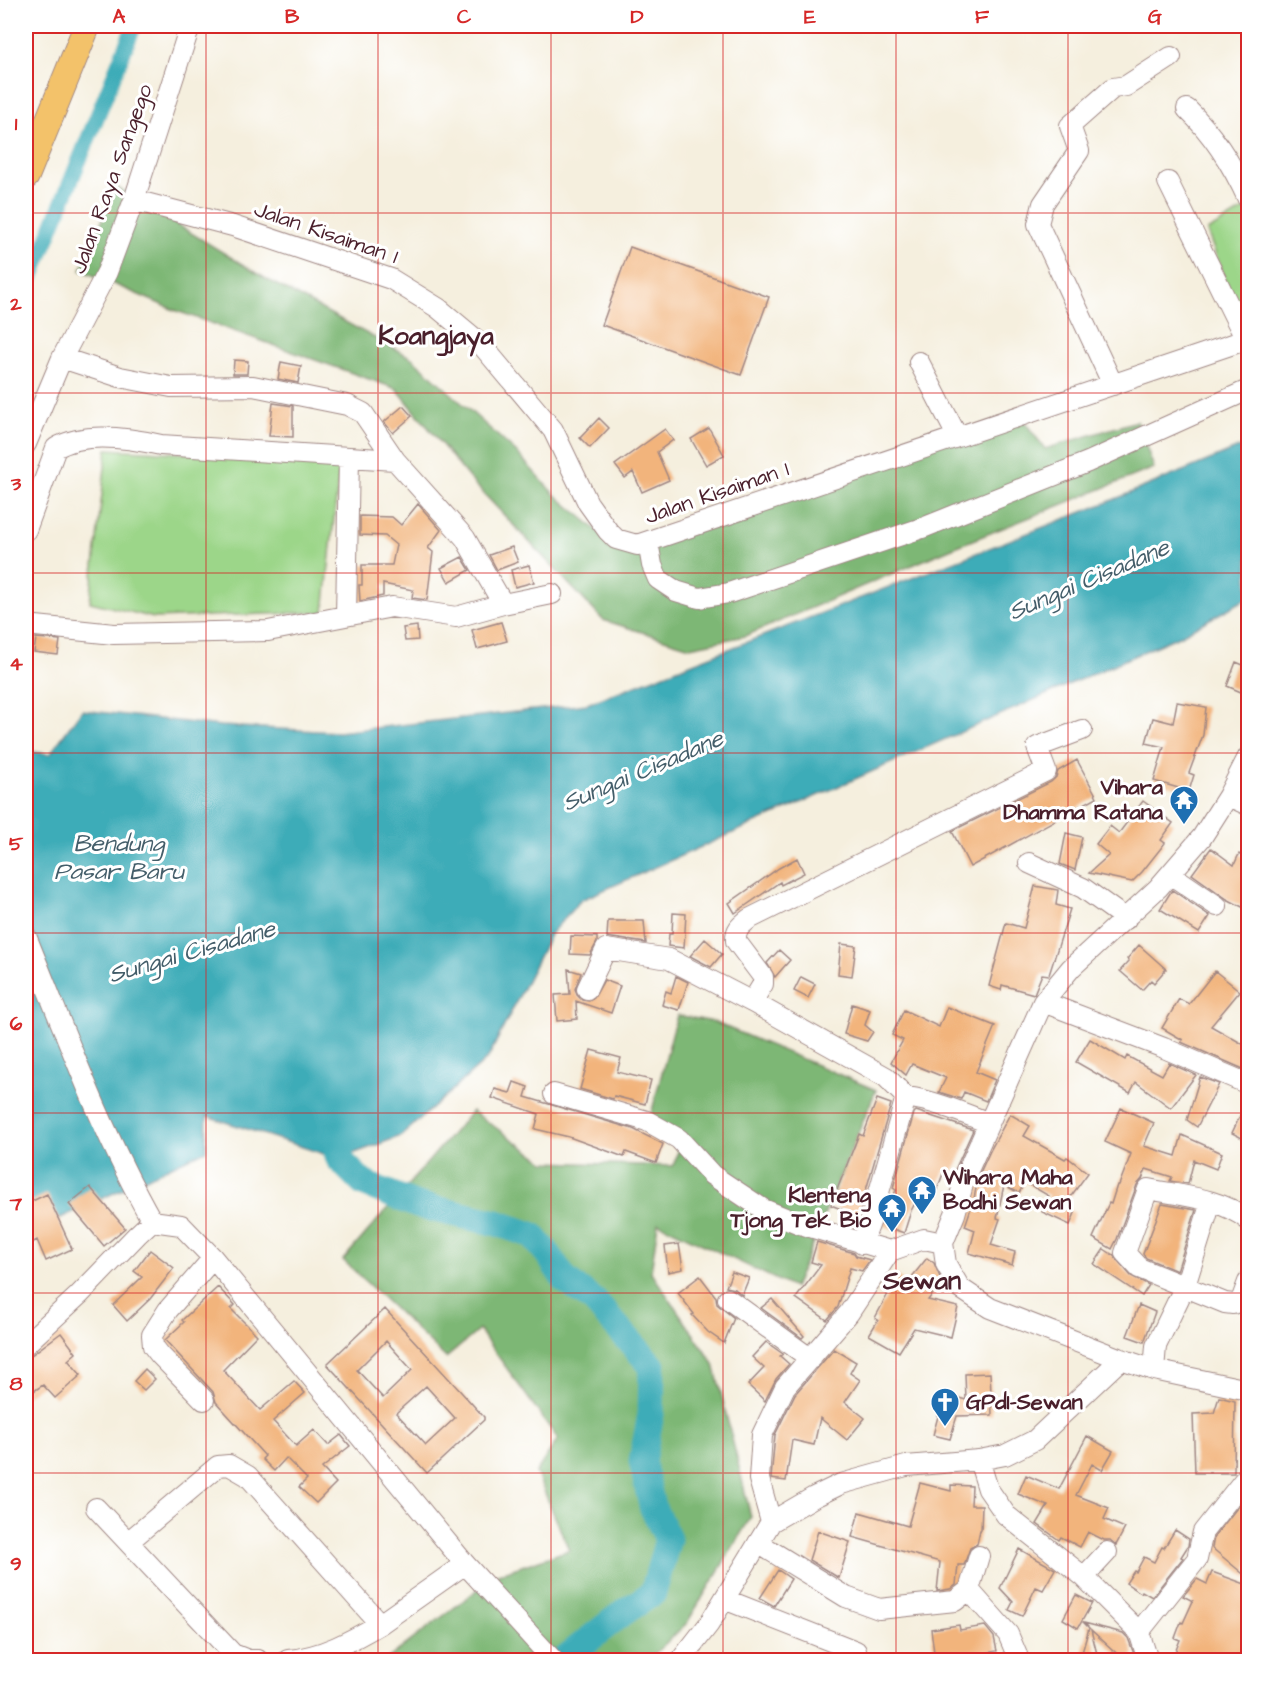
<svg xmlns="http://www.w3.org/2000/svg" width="1274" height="1686" font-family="'Architects Daughter',sans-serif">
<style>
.green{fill:#9cd689;stroke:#737a5a;stroke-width:1.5}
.forest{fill:#7db775;stroke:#646b50;stroke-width:1.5}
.water{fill:#3cacb8;stroke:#436672;stroke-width:1.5}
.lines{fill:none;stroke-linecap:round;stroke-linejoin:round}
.canal{stroke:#3cacb8;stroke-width:16}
.river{stroke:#3cacb8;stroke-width:27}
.building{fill:#f2b47c;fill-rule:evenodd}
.minor-casing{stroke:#a08784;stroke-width:22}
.major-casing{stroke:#a08784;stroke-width:28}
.minor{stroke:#fff;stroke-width:20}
.major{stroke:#f3c26a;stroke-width:26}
.grid{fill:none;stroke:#d62828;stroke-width:1.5;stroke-opacity:0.55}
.labels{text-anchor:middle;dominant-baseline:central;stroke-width:6;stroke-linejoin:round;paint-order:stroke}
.street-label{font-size:22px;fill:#4a1f2b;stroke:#fff}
.poi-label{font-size:22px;font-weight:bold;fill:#4a1f2b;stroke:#fff;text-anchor:end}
.water-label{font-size:24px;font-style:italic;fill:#445e6a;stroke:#fff}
.quarter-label{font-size:26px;font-weight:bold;fill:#4a1f2b;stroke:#fff}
.neatline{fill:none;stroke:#d62828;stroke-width:2}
.grid-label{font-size:20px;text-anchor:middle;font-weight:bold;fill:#d62828}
</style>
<rect width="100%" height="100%" fill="#fff"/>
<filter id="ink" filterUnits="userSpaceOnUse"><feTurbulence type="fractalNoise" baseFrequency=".0167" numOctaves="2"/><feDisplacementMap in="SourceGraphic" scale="12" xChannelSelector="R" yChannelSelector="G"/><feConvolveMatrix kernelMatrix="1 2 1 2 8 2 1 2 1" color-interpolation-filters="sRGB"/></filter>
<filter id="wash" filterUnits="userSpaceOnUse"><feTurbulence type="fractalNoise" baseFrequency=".008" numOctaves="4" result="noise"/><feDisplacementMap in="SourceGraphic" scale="24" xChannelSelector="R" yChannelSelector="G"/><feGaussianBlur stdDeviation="1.35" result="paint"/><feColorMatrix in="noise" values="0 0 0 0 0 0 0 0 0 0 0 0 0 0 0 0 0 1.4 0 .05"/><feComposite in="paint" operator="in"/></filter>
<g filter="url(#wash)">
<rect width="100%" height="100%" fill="#f5efde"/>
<path class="green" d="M1248,207v113l-7,3 -34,-92z
M107,449l233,13 -16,150 -170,6 -64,-16z"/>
<path class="forest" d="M116,187l152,93 144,78 106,96 35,39 70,59 395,-139 27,36 92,-28 17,47 -204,81 -205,87 -55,11 -87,-27 -134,-142 -72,-89 -223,-79 -93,-40z
M677,1015l37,7 162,68 -82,198 -136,-65 -7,49 63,92 37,153 -64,106 -39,37h-262l112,-86 71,-24 -33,-78 22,-33 -79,-109 -33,28 -103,-98 129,-149 73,51 128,4 10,-29 -35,-11z"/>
<path class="water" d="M1248,444v154l-67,37 -600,265 -30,33 -63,125 -87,78 -62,23 -132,-43 -1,34 -180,84v-483l24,3 32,-44 139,16 117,6 249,-28 521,-202z"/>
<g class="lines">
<path class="canal" d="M26,291l108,-265"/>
<path class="river" d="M329,1125l10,34 24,24 54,22 80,18 35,12 16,19 17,26 29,21 58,65 -1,48 -9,47 10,45 16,33 -15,54 -32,21 -58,46"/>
</g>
<g id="blocks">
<path class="building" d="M630,247l139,50 -28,78 -139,-50z
M234,360l14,1 -1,13h-14z
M281,362l20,4 -3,17 -20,-4z
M273,403l20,3v31l-24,-1z
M403,406l9,10 -19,17 -9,-11z
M599,418l10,10 -19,20 -10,-10z
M709,428l15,27 -18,10 -15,-26z
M665,429l8,11 -16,12 12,28 -27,12 -9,-20 -8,6 -10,-13z
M418,504l23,26 -13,18 5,4 -6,48 -15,-2 1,-8 -30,-6v12l-23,5 -1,-16h3v-20h30l4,-20 -11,-9 -25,-1v-19l32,1 9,8z
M512,547l6,15 -21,8 -8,-15z
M462,557l8,13 -21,12 -8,-14z
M529,565l5,17 -19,5 -4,-17z
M501,622l6,19 -30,8 -5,-19z
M417,626l1,14 -13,1 -2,-13z
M36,638l24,2 -2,15 -24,-3z
M1236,662l12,5v28l-21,-9z
M1177,702l29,5 -3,28 -14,38 5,2 -5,16 -35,-10 10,-34 -18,-4 7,-25 20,5z
M1077,760l20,37 -127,70 -18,-36 99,-49 5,-5 2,-6z
M1143,801l30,22 -12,17 4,3 -23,29 -10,10 -43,-9 20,-18 -13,-11 14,-18 9,7z
M1066,833l16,4 -7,33 -15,-6z
M1211,848l23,17 5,-11 9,5v51l-21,-11 -35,-25z
M797,858l7,15 -23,12 -1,-3 -45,31 -6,-10 50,-35z
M1035,886l23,4 -2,15 14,4 -21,66 -7,-1 -8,20 -32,-9 -1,5 -12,-4 17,-63 18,5z
M1172,890l38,26 -11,17 -39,-24z
M673,913l13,1 -2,34 -16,-2 1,-12h3z
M608,921h36l2,22 -39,-6z
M571,936l26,1v5l-7,13 -20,-1z
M705,939l17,15 -11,13 -21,-11z
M841,944l15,2 -4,30 -14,-2z
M1139,945l27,24 -12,14 -3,-3 -9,10 -22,-19 9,-10 -2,-2z
M779,950l11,10 -15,17 -8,-14z
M568,969l13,4 -6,16 3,7 4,4 7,1 5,-3 10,-18 16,6 -9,27 -35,-12 1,18 -20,2 -2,-26 15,-1z
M1215,971l25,20 -29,35 37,21v24l-67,-29 2,-2 -21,-12 17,-29 10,5z
M676,976l12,6 -9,28 -17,-5 4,-14 5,2z
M801,977l14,7 -7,14 -14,-7z
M852,1004l18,6 -5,15 8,7 -6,9 -23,-7z
M947,1007l48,19 -19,46 19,8 -9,21 -22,-9 -3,7 -22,-7 7,-14 -34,-14 -6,11 -15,-13 12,-22 -11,-5 12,-25 35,17z
M1090,1039l35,21 2,-4 35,19 7,-12 27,12 -25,33 -35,-26 -6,11 -54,-31z
M591,1050l30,8 -4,14 34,8 -6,24 -31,-8 -1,3 -33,-10z
M1200,1077l19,7 -22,43 -10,-7z
M514,1082l14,5 -3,10 108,32 30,15 -7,19 -30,-11 -2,5 -55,-20 -34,-8 4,-15 -47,-16 3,-9 15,4z
M877,1099l14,5 -36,124 -14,-4 5,-13 -15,-6 28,-71 4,2z
M1248,1099v42l-16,-8z
M1121,1108l33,15 -10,23 32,10 6,-21 40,18 -6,16 -22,-9 -6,24 -18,-3 2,-4 -26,-8 -4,10 -5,6 -20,54 -5,10 -19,-11 16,-35 2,1 6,-19h2l12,-31 -26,-12z
M916,1111l57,19 -20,44 -9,-3 -7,19 -13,-5 -13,26 -7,22 -22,-8 14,-35 -3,-2 21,-75z
M1010,1114l20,12 -6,10 41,23 2,-2 21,16 -25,34 12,6 -5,12 -28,-13 7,-16 -24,-14 -6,11 -15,-8 -7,33 3,1 -9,26 24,7 -3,13 -43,-12 6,-23 -10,-4 9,-27 4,-22 12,-26z
M90,1187l35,41 -21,18 -35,-42z
M47,1194l25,55 -26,12 -9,-21 -11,6v-42z
M1162,1204l34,6 -19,61 -31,-13 -3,-4z
M817,1242l37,11 2,3 14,4 -8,11 -12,-3 -12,39 -11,13 -31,-22 25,-33 -10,-3z
M679,1244l4,25 -15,3 -3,-26z
M1104,1249l9,6 18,21 18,9 -7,11 -48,-32z
M150,1250l24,18 -24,31 -23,22 -14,-16 29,-28 -8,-6z
M927,1258l7,5 8,19 -14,18 30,7 -7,30 -37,-9 -15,24 -30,-17 9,-15 -3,-2 14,-26 -3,-3 9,-14 12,8z
M732,1272l17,6 -7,17 -7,-6 -9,-2z
M700,1276l16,21 1,7 17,14 -10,25 -16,-11 -16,-17 2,-1 -16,-21z
M218,1287l17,18 -4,4 26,26 -34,35 37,40 34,-29 11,12 -32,28 23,25 18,-16 14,15 13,-10 9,11 -28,22 14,15 -20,20 -17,-16 8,-8 -21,-21 -12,13 -12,-12 3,-3 -49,-54 -3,-10 -48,-52 19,-18 -2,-2z
M772,1299l32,37 -2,2 -41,-30z
M1139,1305l16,7 -11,30 -17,-6z
M385,1309l99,108v3l-57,53 -100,-109zM386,1341l26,29 -29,28 -26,-28zM426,1386l29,32 -29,27 -30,-32z
M61,1333l15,20 -8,7 13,15 -26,23 -12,-13 -17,11v-37z
M766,1342l17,12 -3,2 9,8 -13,15 -11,22 -17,-16 16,-17 -12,-11z
M834,1349l22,13 -6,11 10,7 -15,22 20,16 -18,22 -27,-22 -6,27 -22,-5 -6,41 -15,-2 4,-44 20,-41z
M145,1369l10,10 -11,11 -10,-9z
M990,1373l2,42 -35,1 -7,23 -17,-4 11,-41 22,6 -1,-26z
M1219,1397l16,4 -1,72h-39l-2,-59 21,-1z
M1087,1436l26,15 -11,19 -10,-6 -16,31 33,13 -5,11 21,9 -9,17 -6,-5h-6l-16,-8 -8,15 -19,-10 -2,3 -22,-16 11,-18 -30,-12 8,-19 33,14z
M920,1483l31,8v-6l21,1 -1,19h11l-1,25h-1l-3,14 -7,4 -6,17h-6l-2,20 -6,4 -13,2 3,-29 -88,-25 7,-25 49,14z
M1248,1494v84l-36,-30 2,-11z
M1175,1530l14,9 -1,7 -7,11 2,1 -31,39 -10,-6 -1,2 -15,-10 8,-12 2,1 8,-15 10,5 8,-15 2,1z
M818,1531l32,11 -11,36 -30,-18z
M1019,1549l36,20 -12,21 -7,-3 -14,29 -13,-6 4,-8 -13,-14z
M778,1570l13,9 -17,27 -14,-8z
M1212,1572l36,13v60l-7,15h-69l8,-20 -5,-2 6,-16 2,1 10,-22 -10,-5 14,-17 10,5z
M1076,1595l16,8 -14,25 -15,-9z
M1084,1623l39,10 5,5 6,16 -6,6h-4l-33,-30 7,28 -18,2 9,-32z
M959,1625l1,5 25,-4 9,11 3,14 -33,6v3h-29l-4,-31z"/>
</g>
</g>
<g filter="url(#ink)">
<use href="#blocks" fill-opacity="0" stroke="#a08784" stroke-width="1.5"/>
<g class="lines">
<g class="minor-casing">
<path id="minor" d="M1187,109c26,25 46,57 61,90
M1168,182l78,158
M134,200l99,26 158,53 47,29 42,35 73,87 35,73 20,28 8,8 21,6 611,-206
M62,358l58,19 51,10 82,-1 94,19 16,8 32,47 70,78 38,66 49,-10
M919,362l38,74
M1113,385l-75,-161 5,-20 36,-53 -9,-25 43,-38 13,-2 45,-29
M26,444l36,-86 45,-86 27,-72 56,-174
M349,457l46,3
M26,530l30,-82c28,-17 74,-10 105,-3l188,12 -3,159
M648,542l4,23 6,14 18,12 23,7 30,-5 196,-66 163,-65 160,-72
M26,625l88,9 154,-3 124,-24 64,10 47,-13
M1228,796l20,9
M1029,863l54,25 43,31
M1170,874l47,32
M26,936c39,96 75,195 126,285
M587,989l19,-40 63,10 83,43 134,75 20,20 -34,120 -10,27
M752,1002l11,-18v-7l-27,-36c-1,-11 5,-16 13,-22l297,-148 -9,-24 45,-17
M1043,1002l121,46 84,36
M554,1094l93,27 32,18 33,36 51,34 37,15 90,27 34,-12 19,4
M906,1097c29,4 55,15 83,26
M1248,1220c-27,-22 -66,-24 -100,-31l-23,64 14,15 86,35 8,1 8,-3 7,-19
M213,1258l252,306 88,96
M728,1299l83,60
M26,1344l53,-49 58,-60 15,-14 29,4 32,33 -45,52 -16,25 1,11 7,9 44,45
M1121,1359l-131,-51 -30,-20 -14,-24 -3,-21 12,-29 10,-37 78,-175 28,-34 87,-80 44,-51 26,-41 20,-39
M1154,1370l2,-24 29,-60 26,-84
M979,1460l9,29 18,26 78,62 55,55 9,28
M96,1508l137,146 15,6h10
M771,1522l-12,-43 3,-44 23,-48 64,-74 41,-62
M128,1542l90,-76 11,-1 19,11 132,148 85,-60
M758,1543l88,54 33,12 76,-8 14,-11 10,-34
M1084,1577l23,-25
M969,1590l39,44 11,26
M724,1599l132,52 -2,9
M1139,1632l58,-73 6,-27 45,-57
M288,1660c34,-3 63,-19 92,-36
M681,1660l28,-36 62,-102 43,-25 27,-13 65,-18 73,-6 26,-5 30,-15 86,-81 33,11 94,20"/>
</g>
<g class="major-casing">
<path id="major" d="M26,176l61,-150"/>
</g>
<use href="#minor" class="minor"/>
<use href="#major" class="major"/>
</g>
</g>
<path class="grid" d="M206,26v1634M378,26v1634M551,26v1634M723,26v1634M896,26v1634M1068,26v1634M26,213h1222M26,393h1222M26,573h1222M26,753h1222M26,933h1222M26,1113h1222M26,1293h1222M26,1473h1222"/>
<defs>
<g id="temple-pin" transform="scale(1.5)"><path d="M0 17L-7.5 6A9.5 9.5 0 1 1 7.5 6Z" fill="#1f6fb2" stroke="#fff"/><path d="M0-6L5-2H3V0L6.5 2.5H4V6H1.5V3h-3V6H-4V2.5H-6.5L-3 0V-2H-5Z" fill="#fff"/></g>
<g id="church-pin" transform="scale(1.5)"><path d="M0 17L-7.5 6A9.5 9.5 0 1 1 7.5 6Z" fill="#1f6fb2" stroke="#fff"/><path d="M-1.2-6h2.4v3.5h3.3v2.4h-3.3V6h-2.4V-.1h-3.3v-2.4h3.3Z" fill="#fff"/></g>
</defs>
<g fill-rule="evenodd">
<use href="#temple-pin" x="1184" y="800"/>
<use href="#temple-pin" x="922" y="1190"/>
<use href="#temple-pin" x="892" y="1208"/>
<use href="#church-pin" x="945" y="1402"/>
</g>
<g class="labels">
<g class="street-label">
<text transform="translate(112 179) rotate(-70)">Jalan Raya Sangego</text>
<text transform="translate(326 233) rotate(19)">Jalan Kisaiman 1</text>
<text transform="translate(717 493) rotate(-19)">Jalan Kisaiman 1</text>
</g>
<g class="poi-label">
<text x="1163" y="787">Vihara<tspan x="1163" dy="25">Dhamma Ratana</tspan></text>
<text x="943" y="1177" text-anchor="start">Wihara Maha<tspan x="943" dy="25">Bodhi Sewan</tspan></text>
<text x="871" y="1195">Klenteng<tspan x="871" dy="25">Tjong Tek Bio</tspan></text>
<text x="966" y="1402" text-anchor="start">GPdI-Sewan</text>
</g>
<g class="water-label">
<text transform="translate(1089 580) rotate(-23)">Sungai Cisadane</text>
<text transform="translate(643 771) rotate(-23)">Sungai Cisadane</text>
<text x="119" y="844">Bendung<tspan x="119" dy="28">Pasar Baru</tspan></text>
<text transform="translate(192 952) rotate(-16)">Sungai Cisadane</text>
</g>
<g class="quarter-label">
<text x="436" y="336">Koangjaya</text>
<text x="922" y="1281">Sewan</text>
</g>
</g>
<rect width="1274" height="1686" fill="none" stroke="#fff" stroke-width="66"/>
<rect x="33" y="33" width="1208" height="1620" class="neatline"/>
<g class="grid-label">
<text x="119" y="23">A</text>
<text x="292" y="23">B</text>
<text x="464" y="23">C</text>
<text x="637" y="23">D</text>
<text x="810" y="23">E</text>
<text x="982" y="23">F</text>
<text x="1155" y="23">G</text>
<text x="16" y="130">1</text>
<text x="16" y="310">2</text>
<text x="16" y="490">3</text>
<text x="16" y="670">4</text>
<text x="16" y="850">5</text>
<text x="16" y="1030">6</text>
<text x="16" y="1210">7</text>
<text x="16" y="1390">8</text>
<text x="16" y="1570">9</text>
</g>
</svg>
